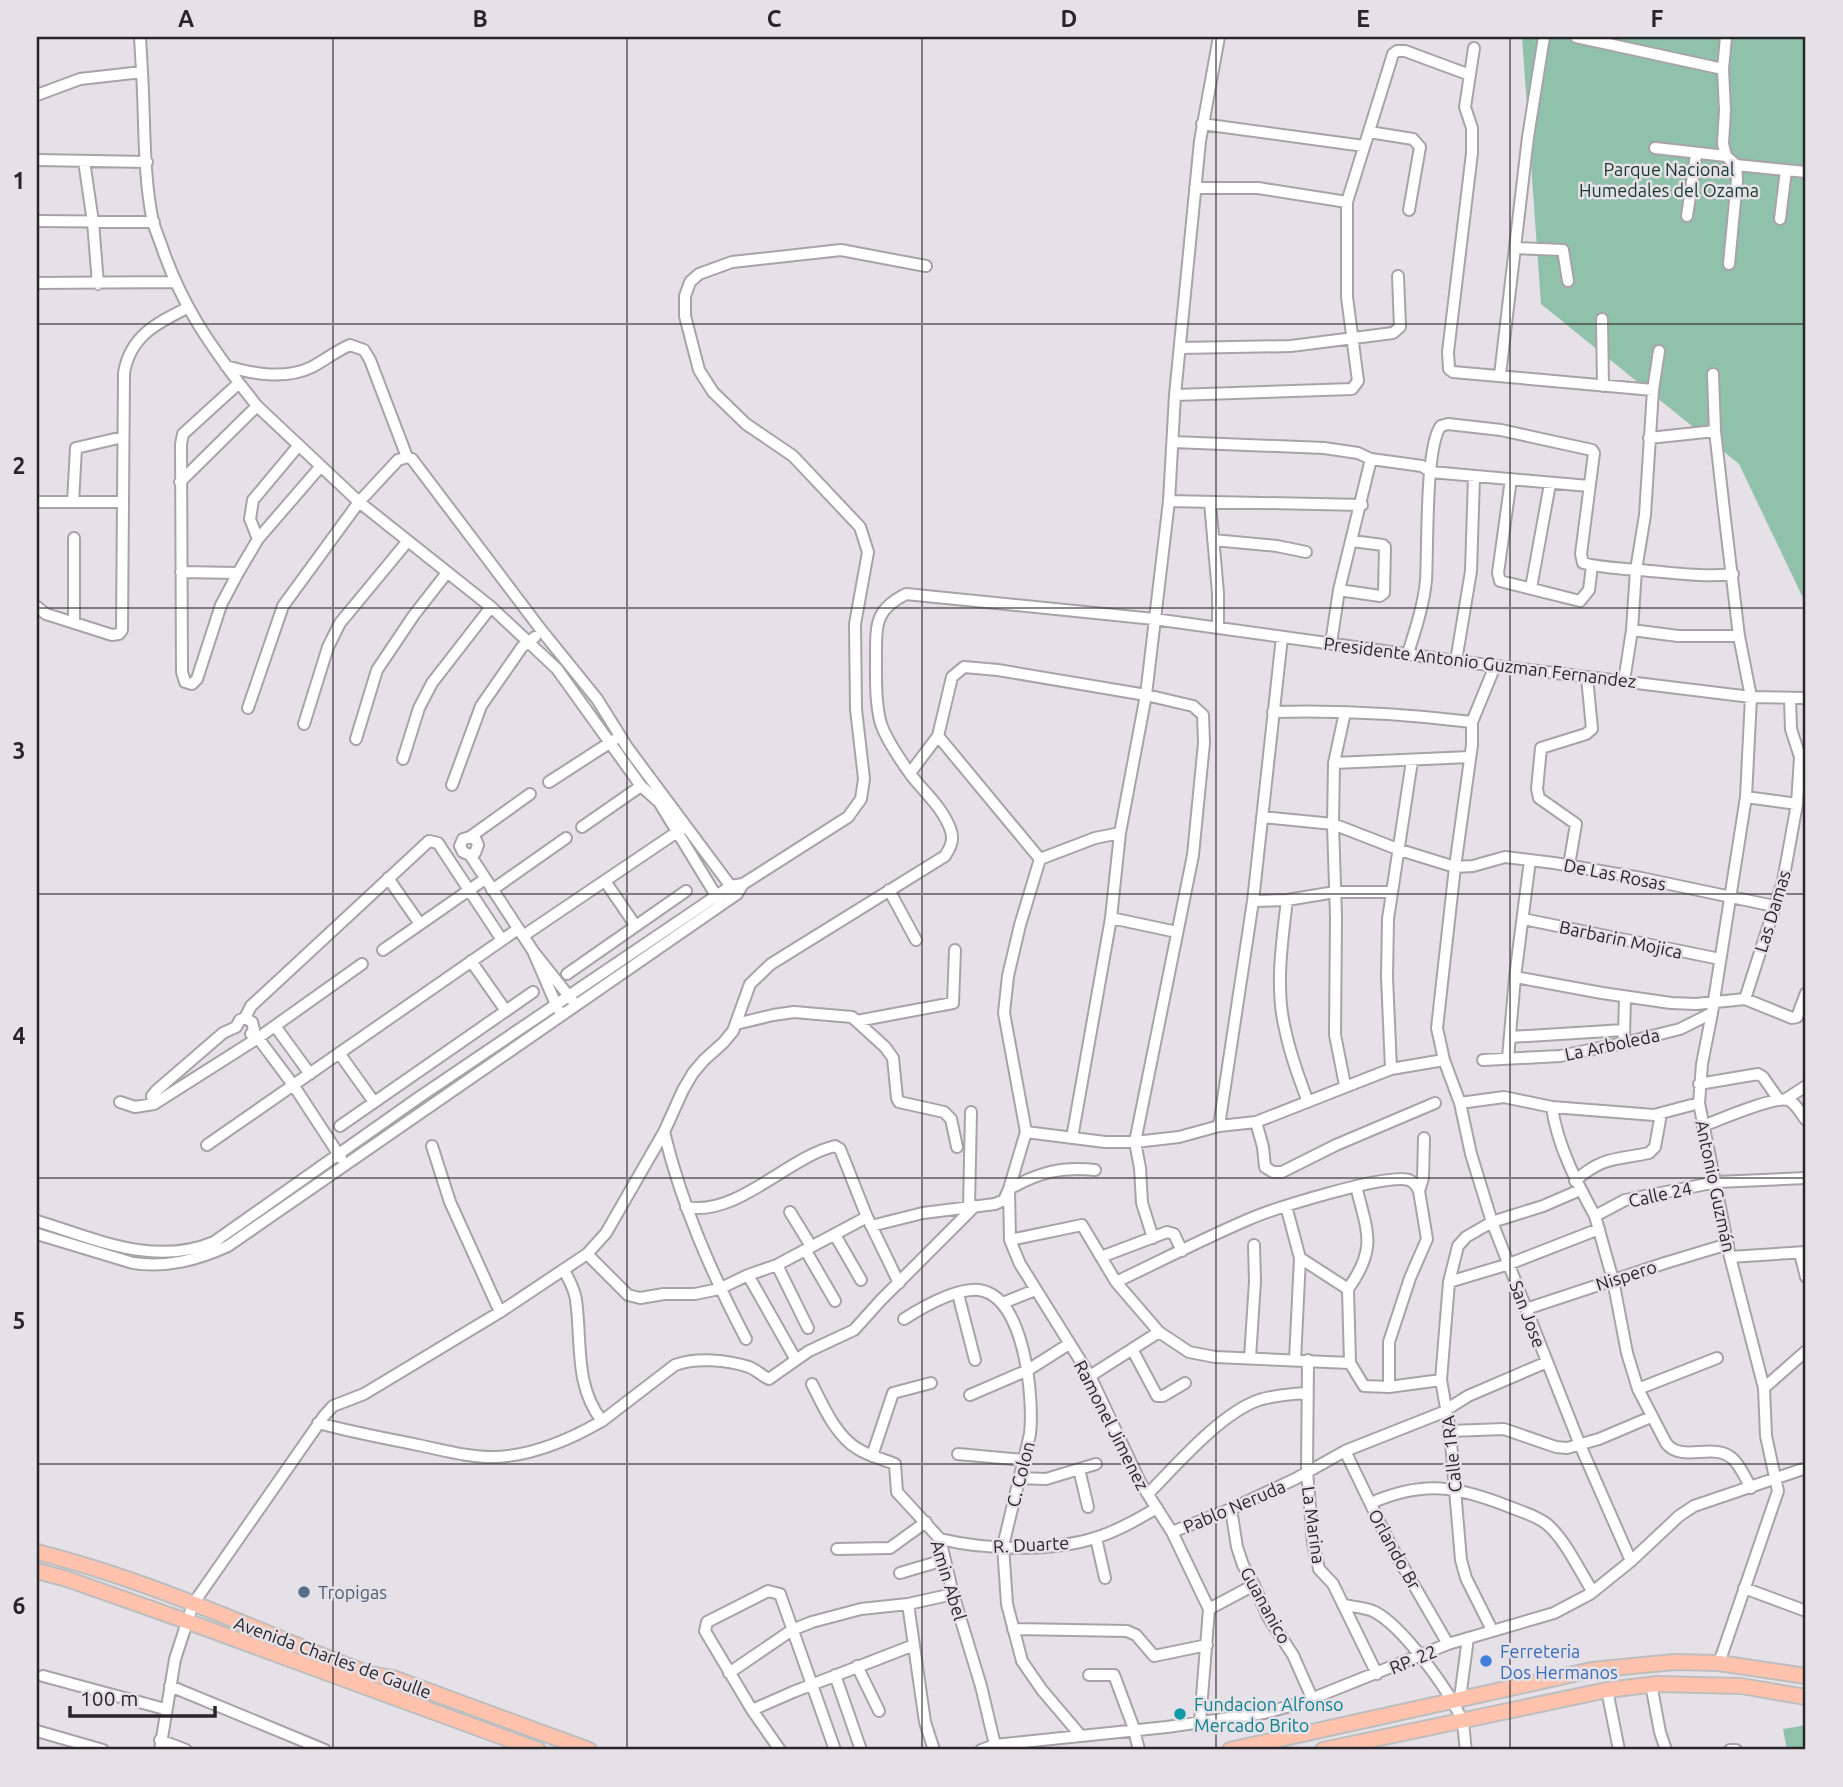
<svg xmlns="http://www.w3.org/2000/svg" width="1843" height="1787" font-family="Ubuntu,sans-serif">
<style>
.green{fill:#90c1aa}
.lines{fill:none;stroke-linecap:round;stroke-linejoin:round}
.minor-casing{stroke:#a8a3a9;stroke-width:14}
.major-casing{stroke:#bebebe;stroke-width:18}
.minor{stroke:#fff;stroke-width:10}
.major{stroke:#fec2ad;stroke-width:14}
.grid{fill:none;stroke:#282628;stroke-width:2;stroke-opacity:0.55}
.service-dot{fill:#5c6f8a;stroke:#e6e0e7;stroke-width:2.5}
.shop-dot{fill:#3f7fe0;stroke:#e6e0e7;stroke-width:2.5}
.culture-dot{fill:#0f9aa8;stroke:#e6e0e7;stroke-width:2.5}
.labels{text-anchor:middle;dominant-baseline:central;stroke-width:5;stroke-linejoin:round;paint-order:stroke}
.park-label{font-size:18px;fill:#163a2b;stroke:#e6e0e7}
.street-label{font-size:18px;fill:#282628;stroke:#e6e0e7}
.service-label{font-size:18px;fill:#4e5e75;stroke:#e6e0e7;text-anchor:start}
.shop-label{font-size:18px;fill:#366cbe;stroke:#e6e0e7;text-anchor:start}
.culture-label{font-size:18px;fill:#0d838f;stroke:#e6e0e7;text-anchor:start}
.neatline{fill:none;stroke:#282628;stroke-width:2.5}
.grid-label{font-size:23px;text-anchor:middle;font-weight:bold;fill:#282628}
</style>
<rect width="100%" height="100%" fill="#e6e0e7"/>
<path class="green" d="M1522,37h284v567l-67,-140 -198,-160z
M1806,1725v25h-19l-4,-21z"/>
<g class="lines">
<g class="minor-casing">
<path id="minor" d="M140,37l2,35
M1576,37l147,32 2,41 -2,34 3,12 10,9 1,15 -8,84
M1474,48l-9,59 7,21v25l-24,199 1,17 4,3 200,18
M1723,69l3,-32
M37,95l43,-16 62,-7c3,48 1,104 11,150 3,10 8,21 11,31 19,52 42,86 75,130
M1202,124l162,22
M1369,132l44,7 7,8 -11,63
M1655,148l71,8
M37,160l110,2
M84,161l9,61 5,62
M1736,165l70,7
M1195,188h63l89,14
M1687,216l9,-61
M1780,219l6,-49
M37,221l117,1
M1515,248l48,2 5,31
M37,283l138,-1
M1602,319l1,67
M1180,348l111,-2 102,-13 7,-6 -2,-51
M226,366c27,8 59,14 86,1 13,-7 24,-16 38,-22l14,5 6,10 37,97
M1713,374l2,57 10,88 14,117 12,61 -5,100 -34,216 -10,51 -3,39 31,154 34,131 2,48 12,55 -59,172
M1500,375l28,-238 16,-100
M1175,395l177,-6 6,-8 -11,-84v-95l46,-148 4,-3h8l65,24
M1649,438l66,-7
M1173,442l151,6 34,5 13,6 51,7 9,6 158,14
M321,466l-63,73 -20,34 -17,32 -24,74 -5,5 -7,-2 -3,-10 -1,-228 2,-10 56,-51 18,23 102,96 132,105 66,62 84,117 18,16 61,100
M1511,479l-13,94 2,8 80,20 9,-11 3,-24
M180,482l77,-76
M1169,501l193,4
M37,502h86
M73,502l3,-54 47,-11
M1210,502l8,91v35
M74,538v85
M258,539l-8,-20 3,-19 46,-55
M1213,540l64,6 29,6
M181,572l57,1
M1531,588l19,-104
M1339,590l41,6 4,-3 1,-46 -2,-2 -31,-4
M37,607l9,7 66,21 7,-1 3,-4 2,-257c6,-37 33,-50 63,-65
M1632,630l46,6h61
M1331,643l8,-53 32,-131
M1408,653c7,-22 16,-49 18,-73 2,-29 -1,-135 15,-154l7,-2 53,6 91,20 2,3 -13,101 2,9c19,5 36,5 55,7 32,2 63,8 95,4
M1456,661l15,-90 3,-94
M1495,666l-23,56v23l-17,122 -18,161 7,32 16,43 11,51 21,68 88,223 51,116
M1624,681l8,-51 4,-60 9,-55 8,-125 6,-39
M248,708l35,-102 76,-104 39,-42 9,-3 5,2 130,172 55,68 30,48 108,145
M1273,712c67,-2 134,2 199,10
M1345,712l-11,51 -1,61 3,93 -1,118 10,50
M304,724l24,-77 12,-24 67,-81
M938,736l14,-59 12,-10 34,3 148,25 47,11 10,9 1,28 -11,112 -58,287 5,26 2,35 11,35
M356,739l21,-69 37,-55 32,-41
M403,759l16,-51 13,-25 59,-76
M1334,763l136,-6
M910,773l28,-37 102,123
M549,782l65,-42
M452,785l29,-79 41,-59 13,-10
M530,794l-60,43 -7,2 -3,7 3,6 7,3 63,96
M1746,797l51,7
M1262,817l71,7 67,26 55,17 18,-1 32,-9 49,6 87,15 133,28
M582,827l59,-41
M470,855l5,-2 3,-8 -2,-5 -6,-3
M1040,859l-20,66 -12,51 -4,37 22,119 -17,57 1,51 10,24 70,112 50,106 32,50 37,77 -9,113
M1040,859l55,-21 25,-5
M1569,865l7,-41 -37,-26 -2,-9 4,-41 45,-14 6,-5 -5,-52
M388,878l32,46
M605,881l30,44
M743,884l105,-67 13,-18 3,-20 -8,-70 -1,-85 13,-72 -8,-25 -67,-71 -47,-32 -33,-32 -14,-22 -14,-54v-20l5,-14 9,-8 33,-12 109,-12 85,16
M492,890l74,-52
M889,890l27,50
M1287,900c-5,42 -12,88 -2,129 5,25 14,49 23,73
M1253,901l34,-1 48,-8h57
M1111,918l66,14
M1523,919l197,40
M523,936l160,-108
M383,950l102,-71
M471,961l35,50
M567,974l119,-83
M1515,977l87,16 69,10 25,1 49,-5 47,19 5,-1 9,-24
M1745,999l38,-118 14,-77 3,-47 -9,-28 -1,-31
M558,1009l-25,-58 39,49
M245,1018l6,-12 178,-165 9,2 64,97
M857,1021l96,-18 2,-53
M736,1024l37,-9 21,-3 58,5 33,30 8,11 4,40 2,4 45,10 7,7 6,28
M275,1026l35,48
M1510,1037l114,-7
M1624,1037l1,-40
M339,1053l35,49
M1508,1058l7,-81 15,-117
M1483,1060l77,-4 64,-13 56,-14 32,-16
M1391,1069l-4,-92 1,-58 24,-158
M1699,1084l59,-10 5,3 16,23
M1786,1099l20,-13
M120,1102l15,5 19,-3 104,-66 -7,-4 3,-4 -2,-8 -7,-4 -5,2 -4,7 -13,6 -66,57 -5,6 2,8
M1460,1103l44,-6 48,10 102,8 45,-12
M1552,1107c5,38 25,76 43,109
M1256,1122l7,25 2,20 8,5h9l54,-27 99,-42
M340,1126l193,-134
M1219,1126l34,-225 29,-264
M1703,1126c16,-6 71,-30 85,-26 8,3 13,14 18,20
M664,1132c18,74 47,140 82,207
M1026,1132l79,10h30l44,-5 40,-11 37,-4 135,-53 53,-9
M1072,1138l39,-220 9,-85 26,-138 23,-194 6,-106 25,-254 19,-104
M207,1145l311,-216
M432,1146l18,56 50,110
M341,1158l-47,-72 -36,-48 104,-74
M1575,1181c28,-25 41,-21 74,-28l6,-6 6,-33
M1419,1191l4,-13 1,-40
M1286,1206l14,52 -5,102
M686,1207c51,10 102,-50 149,-61l5,3 27,68 32,66
M969,1207l2,-95
M790,1212l21,34
M37,1221c59,18 117,46 177,21l204,-144 313,-212 12,-2 -6,10 -509,352c-31,14 -61,22 -95,17l-96,-29
M871,1226l52,-13 72,-9 9,-4 5,-11c29,-16 52,-23 86,-19
M835,1235l26,45
M1010,1240l72,-15 34,57 43,50 30,20 26,5 135,6
M806,1251l29,50
M1800,1253l6,24
M587,1254l41,41 12,3 24,-4h31l24,-5 29,-14 29,-10 90,-48
M1101,1257l66,-25 7,2 8,17
M1730,1257l76,-5
M1300,1258l48,31 2,74 14,23 25,1 52,-7
M777,1265l31,63
M564,1270c5,10 11,20 12,30 6,42 -2,85 26,121l73,-56c22,-8 52,-5 74,2 8,3 13,9 20,12l27,-19 -48,-85
M1116,1282c44,-21 87,-43 131,-62 25,-11 139,-47 162,-40 5,2 8,6 10,11l8,48 -17,39 -21,64v45
M1449,1282l9,-36 8,-9 26,-15 51,-16 37,-16
M1348,1289c30,-42 19,-57 8,-103
M958,1294l17,66
M1003,1303l32,-13
M1526,1309l139,-46 63,-19
M904,1319c19,-12 52,-31 75,-29 46,6 55,109 51,144l-27,112 4,58 15,57 20,29 39,46
M1132,1349l25,47h6l22,-13
M1250,1358l5,-77 -1,-36
M796,1360l13,-9 45,-21 27,-30 94,-94
M1308,1360l-1,111 6,72 6,26 14,15 44,90
M1090,1376l69,-44
M812,1384c11,22 24,52 46,65 11,7 25,10 37,15l2,28 43,47 13,55 28,92 14,59
M1764,1388l42,-37
M1638,1389l79,-31
M970,1395l58,-25 41,-26
M318,1423c33,9 66,15 100,22 25,5 53,13 79,12 37,-2 74,-18 105,-36
M1450,1431l54,-2 52,18 11,1 32,-9 52,-22
M1345,1451l45,93 58,100
M958,1454l65,6
M872,1456l21,-63 38,-10
M1079,1469l9,38
M1018,1478l28,1 50,-15
M1751,1488c-5,-9 -10,-21 -18,-29 -19,-18 -51,5 -67,-16l-28,-54 -11,-36 -14,-73 -18,-64 30,-16 92,-18 89,-4
M1148,1494c28,-29 73,-81 111,-94 16,-5 32,-6 48,-7
M1371,1503c53,-23 86,-17 139,4 12,5 28,9 38,18 18,16 32,47 45,67
M1231,1509l6,38 6,18 11,20 14,32 25,38 19,43
M1172,1532l59,-23 64,-30 50,-28 96,-38 27,-17 79,-34
M1096,1538l9,40
M940,1539c46,11 113,13 158,-2 21,-7 40,-18 59,-29
M837,1549l53,-1 36,-26
M900,1573l44,-13
M1744,1588l62,23
M908,1604l17,118 9,28
M1343,1605c11,2 22,2 32,7 28,15 73,77 86,106 4,9 3,22 5,32
M1209,1609l45,-24
M1013,1629l114,2 9,4 18,21 53,-11
M1492,1630l-26,-52 -5,-18 -11,-129 -9,-51 8,-98 60,-18 90,-35
M857,1666l22,45
M729,1673l63,-43 20,-8 49,-13 47,-5 45,-10
M835,1675l26,75
M1089,1675h25l19,51 6,24
M43,1676l122,33
M1651,1684l9,48 6,18
M170,1686l155,64
M1607,1690l12,60
M1460,1698l8,-60
M752,1710l41,-18 121,-47
M37,1731l66,19
M160,1740l26,10
M160,1750l15,-91 18,-55 131,-188 9,-10 31,-12 136,-82 87,-58 19,-21 58,-101 19,-42 10,-17 11,-13 19,-17 10,-12 17,-47 21,-20 174,-108c5,-8 9,-15 6,-25 -7,-22 -26,-38 -40,-56 -10,-14 -24,-34 -30,-51 -6,-21 -5,-47 -5,-69 0,-32 0,-46 30,-61l248,25 302,42 295,36 55,1
M780,1750l-28,-40 -47,-79 2,-9 61,-31 12,3 55,156
M981,1750l14,-5 172,-18 97,-14 37,-10 147,-59 106,-31 36,-19 41,-33 48,-45 15,-10 112,-38
M1730,1750h6"/>
</g>
<g class="major-casing">
<path id="major" d="M37,1552c107,27 209,73 311,114l22,8 23,4 196,72
M37,1571l30,8 119,42 352,129
M1230,1750l362,-80 82,-8 45,1 87,13
M1323,1750l284,-60 50,-6 84,2 65,11"/>
</g>
<use href="#minor" class="minor"/>
<use href="#major" class="major"/>
</g>
<path class="grid" d="M333,37v1713M627,37v1713M922,37v1713M1216,37v1713M1510,37v1713M37,324h1769M37,608h1769M37,894h1769M37,1178h1769M37,1464h1769"/>
<circle class="service-dot" cx="304" cy="1592" r="7"/>
<circle class="shop-dot" cx="1486" cy="1661" r="7"/>
<circle class="culture-dot" cx="1180" cy="1714" r="7"/>
<g class="labels">
<g class="park-label">
<text x="1669" y="169">Parque Nacional<tspan x="1669" dy="21">Humedales del Ozama</tspan></text>
</g>
<g class="street-label">
<text transform="translate(1480 662) rotate(7)">Presidente Antonio Guzman Fernandez</text>
<text transform="translate(1615 874) rotate(11)">De Las Rosas</text>
<text transform="translate(1772 911) rotate(-73)">Las Damas</text>
<text transform="translate(1621 939) rotate(12)">Barbarin Mojica</text>
<text transform="translate(1612 1044) rotate(-12)">La Arboleda</text>
<text transform="translate(1716 1186) rotate(78)">Antonio Guzmán</text>
<text transform="translate(1660 1194) rotate(-12)">Calle 24</text>
<text transform="translate(1626 1275) rotate(-18)">Nispero</text>
<text transform="translate(1528 1314) rotate(69)">San Jose</text>
<text transform="translate(1112 1425) rotate(63)">Ramonel Jimenez</text>
<text transform="translate(1451 1454) rotate(-96)">Calle 1RA</text>
<text transform="translate(1020 1474) rotate(-76)">C. Colon</text>
<text transform="translate(1234 1506) rotate(-23)">Pablo Neruda</text>
<text transform="translate(1314 1525) rotate(82)">La Marina</text>
<text transform="translate(1031 1544) rotate(-3)">R. Duarte</text>
<text transform="translate(1395 1549) rotate(61)">Orlando Br</text>
<text transform="translate(949 1580) rotate(73)">Amin Abel</text>
<text transform="translate(1266 1605) rotate(61)">Guananico</text>
<text transform="translate(333 1657) rotate(20)">Avenida Charles de Gaulle</text>
<text transform="translate(1413 1659) rotate(-22)">RP. 22</text>
</g>
<g class="service-label">
<text x="318" y="1592">Tropigas</text>
</g>
<g class="shop-label">
<text x="1500" y="1651">Ferreteria<tspan x="1500" dy="21">Dos Hermanos</tspan></text>
</g>
<g class="culture-label">
<text x="1194" y="1704">Fundacion Alfonso<tspan x="1194" dy="21">Mercado Brito</tspan></text>
</g>
</g>
<rect width="1843" height="1787" fill="none" stroke="#e6e0e7" stroke-width="77"/>
<path d="M70 1706v10h145v-10" fill="none" stroke="#282628" stroke-width="3.5"/>
<text x="80" y="1706" font-size="21" fill="#282628" stroke="#e6e0e7" stroke-width="5" paint-order="stroke">100 m</text>
<rect x="38" y="38" width="1766" height="1710" class="neatline"/>
<g class="grid-label">
<text x="186" y="27">A</text>
<text x="480" y="27">B</text>
<text x="774" y="27">C</text>
<text x="1069" y="27">D</text>
<text x="1363" y="27">E</text>
<text x="1657" y="27">F</text>
<text x="19" y="189">1</text>
<text x="19" y="474">2</text>
<text x="19" y="759">3</text>
<text x="19" y="1044">4</text>
<text x="19" y="1329">5</text>
<text x="19" y="1614">6</text>
</g>
</svg>
